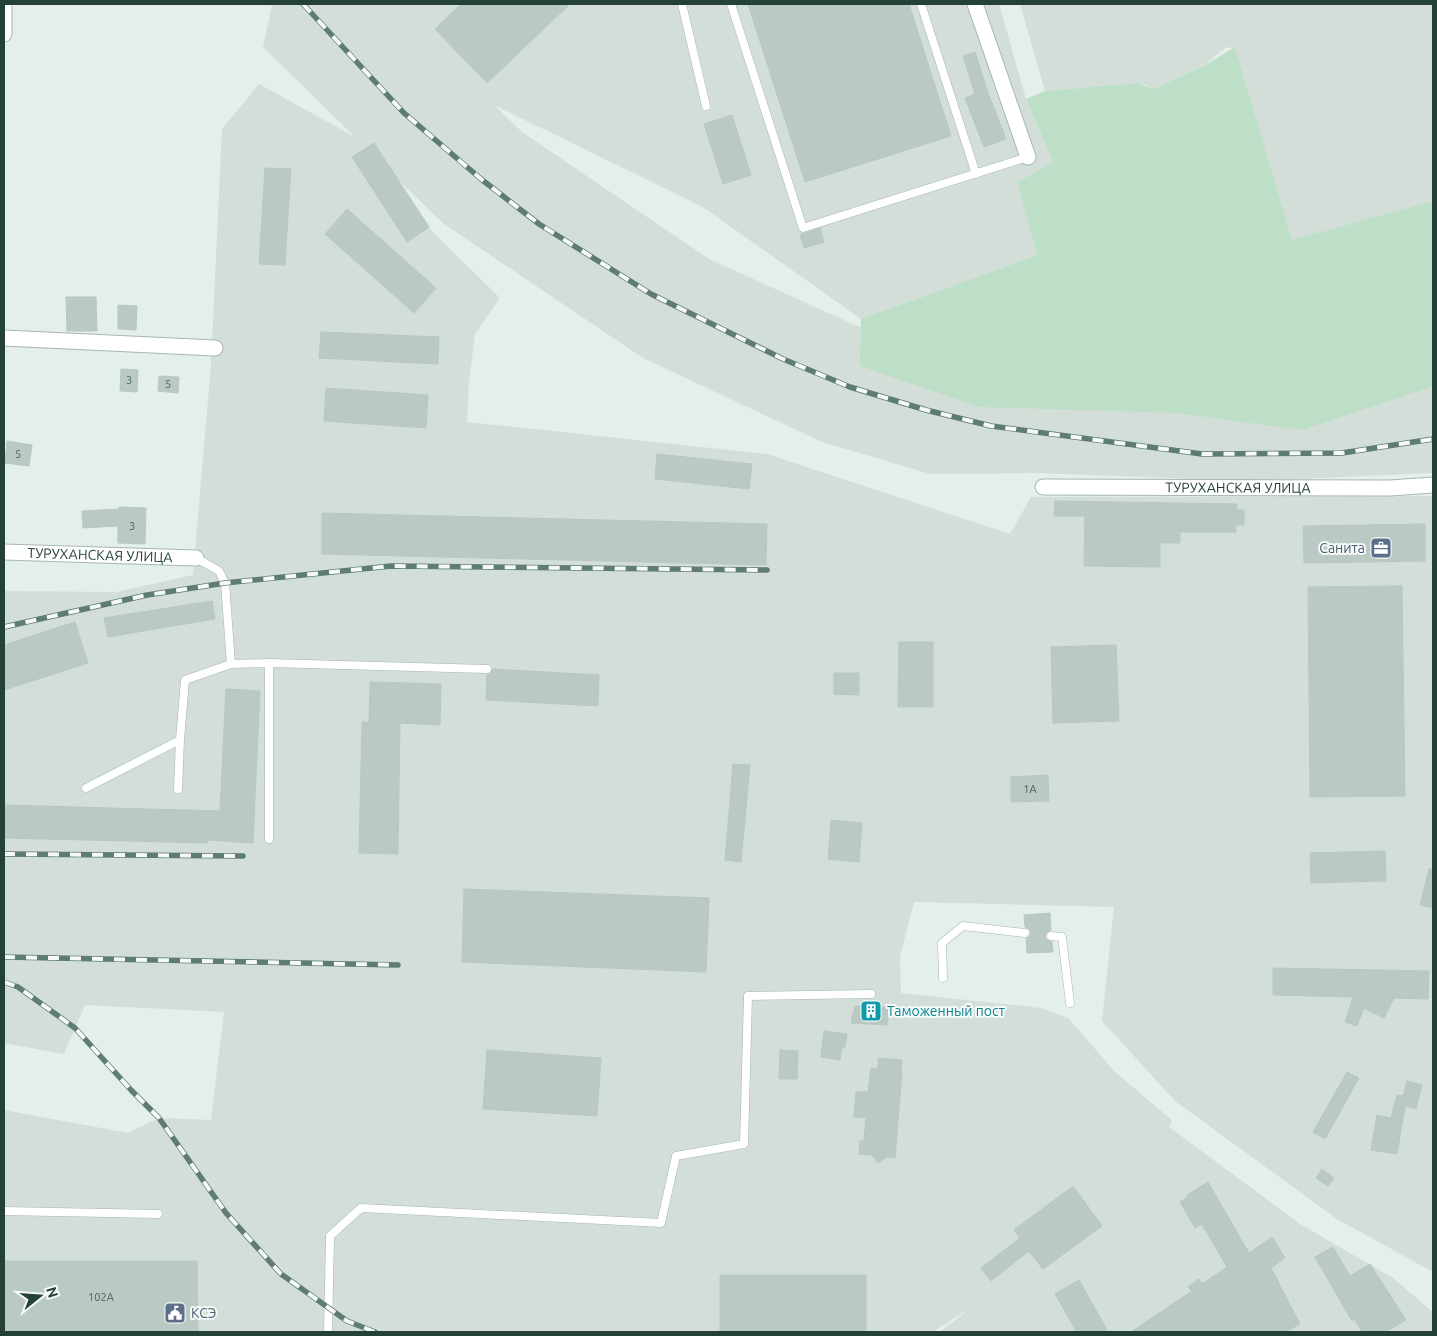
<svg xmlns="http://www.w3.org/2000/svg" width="1437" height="1336" font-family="Ubuntu,sans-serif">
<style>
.built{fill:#d3ded9}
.green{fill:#bddfc7}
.building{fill:#bac9c3;stroke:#b7c8c1}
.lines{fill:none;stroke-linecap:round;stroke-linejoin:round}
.service-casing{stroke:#a6b7b1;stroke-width:9}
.minor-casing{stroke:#a6b7b1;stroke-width:17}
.service{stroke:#fff;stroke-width:8}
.minor{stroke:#fff;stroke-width:15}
.rail-casing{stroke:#5e7c74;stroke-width:5.5}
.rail{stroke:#f5faf8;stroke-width:4;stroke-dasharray:11;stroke-linecap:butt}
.labels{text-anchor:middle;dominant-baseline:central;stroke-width:4;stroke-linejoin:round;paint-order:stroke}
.number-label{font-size:11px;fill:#49635c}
.street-label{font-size:14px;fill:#234139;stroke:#f5faf8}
.service-label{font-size:14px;fill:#4e5e75;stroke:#f5faf8;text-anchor:end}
.culture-label{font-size:14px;fill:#0d838f;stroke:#f5faf8;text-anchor:start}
</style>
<rect width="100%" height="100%" fill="#e4eeea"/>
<path class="built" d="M271,4h728l27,95 27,63 -36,20 20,73 -176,64 -158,-112 -209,-102 28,27 187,127 146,66 94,31 484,25v92l-183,8 -215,-8 -105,1 -108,-32 -179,-84 -199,-134 -58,-56 43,60 71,70 -25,36 -6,48 -2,40 300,32 243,80 21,-37 402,-1v776l-96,-53 -162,-118 -73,-80 12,-114 -200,-5 -14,54 1,37 140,15 27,10 47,54 57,48 -3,7 131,97 93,54 40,34v20h-493l29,-23 -37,23h-928v-222l124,23 31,-15 52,2 13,-108 -139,-7 -21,49 -60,-11v-452l112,1 77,-17 18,-211 11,-235 37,-45 96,53 -92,-90 9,-41z
M1020,4h413v197l-141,40 -57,-194 -10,1 -23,19 -49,22 -7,-4 -8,-2 -93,8z"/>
<path class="green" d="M1235,47l57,193 141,-39v185l-131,44 -125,-17 -198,-6 -119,-41 1,-47 176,-64 -20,-73 36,-20 -27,-63 19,-8 93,-8 15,6 49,-22z"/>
<path class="building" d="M461,4h109l-83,79 -52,-54z
M748,4h161l42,132 -146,46z
M975,52l12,38 19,49 -22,8 -19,-49 10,-4 -12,-38z
M732,115l19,60 -28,9 -19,-60z
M374,143l55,84 -22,15 -55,-85z
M265,168l26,1 -6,96 -26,-1z
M347,209l89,79 -22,25 -89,-79z
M820,228l4,14 -20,6 -4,-13z
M66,297h30l1,34h-30z
M118,305l19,1 -1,24 -18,-1z
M321,332l118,5 -1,27 -119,-6z
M121,369l17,1 -1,22 -17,-1z
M159,376l20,1 -1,16 -20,-2z
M326,388l102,7 -2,33 -102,-7z
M7,441l25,4 -3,21 -24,-3z
M657,454l95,10 -3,25 -94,-10z
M1055,501l182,3v6h7v15h-8v7h-56v11h-20v24l-76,-1 1,-50h-31z
M119,507l27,1 -1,36 -27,-1v-17l-35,2 -1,-17 37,-2z
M322,513l445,11 -1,41 -444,-11z
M1425,524v37l-121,2 -1,-37z
M1402,586l3,210 -95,1 -2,-210z
M212,601l3,18 -107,18 -4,-19z
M75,622l13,41 -84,27v-45z
M899,642h34v65h-35z
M1116,645l3,76 -66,2 -2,-76z
M493,669l106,6 -1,31 -112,-6 1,-25 4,-3z
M834,673h25v22l-25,-1z
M370,682l71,2 -1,41 -40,-2 -2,131 -39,-1 3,-131h7z
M226,689l34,2 -7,152 -45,-3v3l-204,-5v-33l216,6z
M733,764l17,1 -9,97 -16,-2z
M1048,775l1,26 -38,1v-25z
M831,820l31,3 -3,39 -31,-3z
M1385,851l1,30 -75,2 -1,-30z
M1429,869h4v39l-13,-3z
M464,889l245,9 -3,74 -244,-10z
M1050,913l1,17 -4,2 -2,4 2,4 5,2 1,10 -26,1 -1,-15 3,-1 2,-4 -2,-4 -4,-2 -1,-12z
M1273,968l156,3 -1,28 -34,-1 -10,20 -20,-10 -7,18 -12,-4 8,-25 -80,-2z
M855,1006l33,1 -1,18 -36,-2z
M824,1031l23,3 -2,13h-3l-2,13 -19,-3z
M487,1050l114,8 -4,58 -114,-7z
M780,1050l18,1 -1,28h-18z
M878,1058l24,2 -1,11h1l-7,87 -8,-1 -9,6 -6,-8 -13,-1 1,-13h4l2,-23 -12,-1 2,-25h12l3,-24 7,1z
M1347,1072l12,6 -34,61 -12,-7z
M1407,1081l15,4 -6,24 -11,-3 -8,48 -26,-4 6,-35 14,3 6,-23 6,1z
M1322,1169l12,9 -6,8 -12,-8z
M1208,1182l41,71 23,-16 13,21 -14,10 29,56 -15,8h-154l61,-41 -4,-4 11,-8 3,5 25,-17 -25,-43 -7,4 -15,-26 8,-5 -1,-2z
M1073,1186l29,40 -59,43 -14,-18 -38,30 -10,-13 39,-30 -6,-8z
M1333,1247l17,29 20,-12 36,56 -21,12h-23l-8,-13 -2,2 -37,-64z
M4,1261h193l1,71h-194z
M720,1275h146v57h-146z
M1079,1280l29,52h-31l-22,-38z"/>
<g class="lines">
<g class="service-casing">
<path id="service" d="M682,4l24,102
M731,4l72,224 225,-71
M921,4l55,170
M196,558l23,13 6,12 6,81 38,-1 218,6
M269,663v176
M86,788l94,-48
M178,789l2,-49 5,-60 46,-16
M1051,936l11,1 8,66
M943,978l-1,-35 21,-17 62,7
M4,1211l154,3
M328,1332l2,-96 31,-28 300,15 15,-67 68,-12 4,-148 123,-2"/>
</g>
<g class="minor-casing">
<g id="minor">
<path d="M975,4l53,153"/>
<path d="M4,34v-30"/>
<path d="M4,338l211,10"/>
<path id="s1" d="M1043,487l347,1 43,-3"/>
<path id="s2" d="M4,552l192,6"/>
</g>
</g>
<use href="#service" class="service"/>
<use href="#minor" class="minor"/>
<g class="rail-casing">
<path id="rail" d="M303,4l101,109 77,66 58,45 112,70 132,65 67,28 76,23 65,16 211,28 140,-1 91,-14
M4,627l143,-32 78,-12 166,-17 376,4
M4,854l239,2
M4,957l394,8
M4,982l14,5 57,41 56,62 28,28 67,95 55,61 66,47 28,11"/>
</g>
<use href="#rail" class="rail"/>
</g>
<defs>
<g id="office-square" transform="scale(1.125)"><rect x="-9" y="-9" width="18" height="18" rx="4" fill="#5c6f8a" stroke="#f5faf8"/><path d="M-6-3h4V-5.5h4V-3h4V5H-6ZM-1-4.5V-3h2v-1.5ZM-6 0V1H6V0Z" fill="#fff"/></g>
<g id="building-square" transform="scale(1.125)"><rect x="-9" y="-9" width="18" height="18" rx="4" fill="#0f9aa8" stroke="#f5faf8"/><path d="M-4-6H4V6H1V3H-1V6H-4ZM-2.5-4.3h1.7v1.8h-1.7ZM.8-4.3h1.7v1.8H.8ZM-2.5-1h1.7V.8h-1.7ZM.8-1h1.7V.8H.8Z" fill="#fff"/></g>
<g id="civic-square" transform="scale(1.125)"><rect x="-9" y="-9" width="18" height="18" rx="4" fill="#5c6f8a" stroke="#f5faf8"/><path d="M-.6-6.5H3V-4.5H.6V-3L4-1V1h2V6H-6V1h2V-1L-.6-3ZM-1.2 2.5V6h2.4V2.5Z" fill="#fff"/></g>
</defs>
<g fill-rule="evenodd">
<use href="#office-square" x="1381" y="548"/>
<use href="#building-square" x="871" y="1011"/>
<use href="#civic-square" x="175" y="1313"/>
</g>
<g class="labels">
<g class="number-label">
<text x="129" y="380">3</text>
<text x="168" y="384">5</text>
<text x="18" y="454">5</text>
<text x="132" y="526">3</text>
<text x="1030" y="789">1A</text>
<text x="101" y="1297">102А</text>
</g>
<g class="street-label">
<text stroke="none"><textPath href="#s1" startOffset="195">ТУРУХАНСКАЯ УЛИЦА</textPath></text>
<text stroke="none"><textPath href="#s2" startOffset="96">ТУРУХАНСКАЯ УЛИЦА</textPath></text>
</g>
<g class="service-label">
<text x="1365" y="548">Санита</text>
<text x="191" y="1313" text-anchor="start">КСЭ</text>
</g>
<g class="culture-label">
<text x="887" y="1011">Таможенный пост</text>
</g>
</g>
<rect width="1437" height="1336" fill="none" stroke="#234139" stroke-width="10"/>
<g transform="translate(40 1296) rotate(73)" stroke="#f5faf8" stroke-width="4" paint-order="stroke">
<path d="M0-4L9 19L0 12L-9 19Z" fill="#234139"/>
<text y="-8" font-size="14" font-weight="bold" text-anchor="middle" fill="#234139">N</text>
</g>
</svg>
